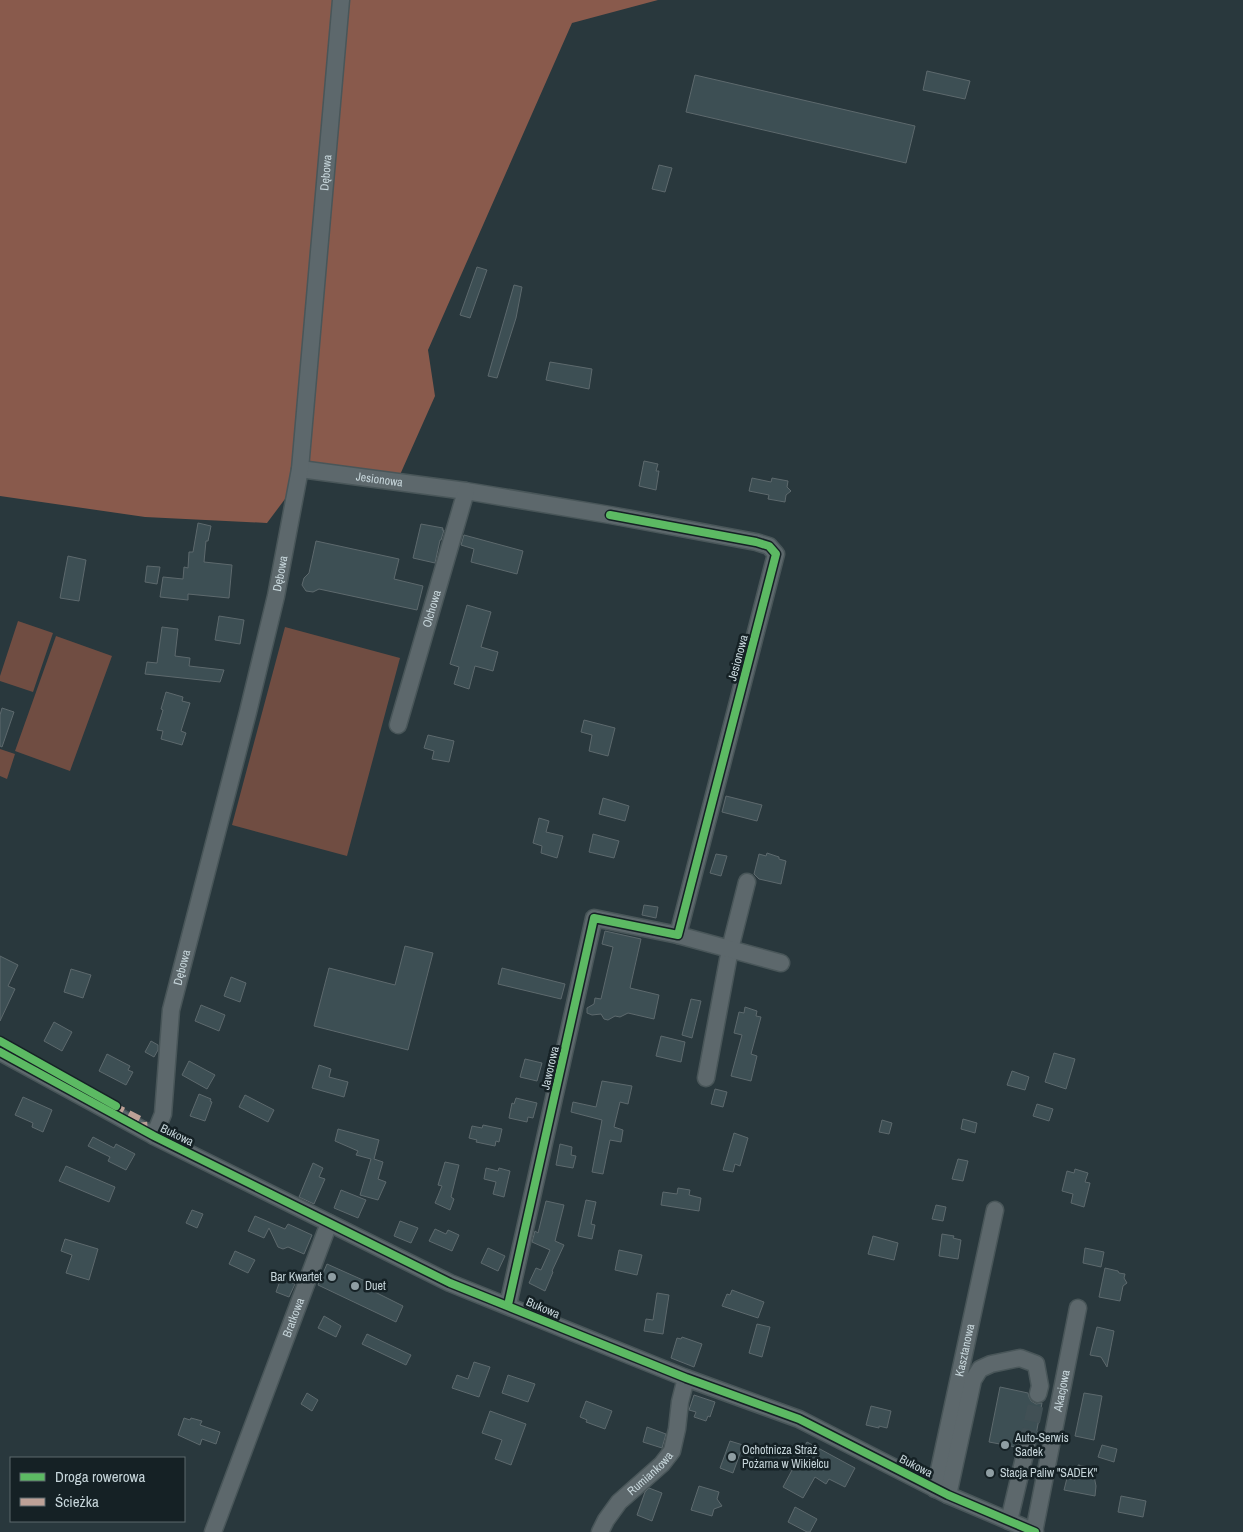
<svg xmlns="http://www.w3.org/2000/svg" width="1243" height="1532" font-family="'Archivo Narrow',sans-serif">
<style>
.green{fill:#704d42}
.forest{fill:#895a4c}
.building{fill:#3d4f54;stroke:#5d696d}
.lines{fill:none;stroke-linecap:round;stroke-linejoin:round}
.minor-tunnel{stroke:#415055;stroke-width:16;stroke-dasharray:16 8;stroke-linecap:butt}
.minor-casing{stroke:#495659;stroke-width:19}
.minor{stroke:#5d686c;stroke-width:16}
.quiet{stroke:#bda197;stroke-width:6;stroke-dasharray:12 6;stroke-linecap:butt}
.cycleway-casing{stroke:#152125;stroke-width:11}
.cycleway{stroke:#5cba63;stroke-width:8}
.poi-dot{fill:#8f9ea3;stroke:#152125;stroke-width:2}
.labels{text-anchor:middle;dominant-baseline:central;stroke-width:5;stroke-linejoin:round;paint-order:stroke}
.street-label{font-size:12px;fill:#c6d5da;stroke:#152125}
.poi-label{font-size:12px;fill:#c6d5da;stroke:#152125;text-anchor:start}
</style>
<rect width="100%" height="100%" fill="#29383d"/>
<path class="green" d="M18,621l35,12 -20,59 -33,-11v-5z
M285,627l115,31 -53,198 -115,-31z
M56,636l56,20 -42,115 -55,-20z
M0,749l15,5 -8,25 -7,-3z"/>
<path class="forest" d="M0,0h658l-86,23 -144,327 7,46 -36,81 -90,-10 -42,56 -122,-6 -145,-21z"/>
<path class="building" d="M927,71l43,10 -5,18 -42,-9z
M695,75l220,51 -9,37 -220,-51z
M659,165l13,3 -7,24 -13,-3z
M477,267l10,3 -17,48 -10,-3z
M514,285l8,2 -6,31 -19,60 -9,-2z
M550,362l42,7 -3,20 -43,-9z
M644,461l14,3 -2,7h3l-3,19 -17,-4z
M752,478l19,4 1,-4 16,3 -1,6 4,4 -5,4 -1,7 -17,-3 1,-4 -20,-4z
M198,523l13,3 -3,15h-2l-2,21 28,3 -3,33 -41,-4v6l-28,-3 3,-20 20,2 1,-12 4,1 1,-16h4z
M421,524l22,4 -1,2h2l-3,10h-1l-5,23 -22,-5z
M464,535l59,16 -6,23 -46,-12 3,-13 -13,-4z
M316,541l83,18 -5,20 29,7 -6,24 -98,-21 -6,3 -7,-1 -4,-6 2,-7 5,-5z
M68,556l18,4 -7,41 -19,-3z
M147,566l13,1 -3,17 -12,-2z
M467,605l24,7 -10,35 17,5 -5,19 -18,-5 -6,23 -15,-5 5,-17 -9,-3z
M219,616l25,4 -4,24 -25,-4z
M162,627l16,2 -3,27 15,2 -1,8 35,4 -4,12 -75,-8 2,-12 10,1z
M166,692l17,5 -1,4 8,2 -9,28 5,2 -4,12 -21,-6 2,-8 -6,-1 6,-20 -2,-1z
M2,708l12,4 -12,35 -2,-1v-31z
M584,720l31,8 -7,28 -19,-5 3,-16 -11,-3z
M428,735l26,6 -5,21 -17,-3 2,-8 -10,-3z
M726,796l36,9 -5,16 -35,-9z
M603,798l26,8 -4,15 -26,-7z
M539,818l10,3 -3,11 17,4 -6,22 -16,-5 1,-7 -9,-3z
M593,834l26,7 -5,17 -25,-6z
M767,853l12,4v2l7,2 -5,23 -22,-5 -5,-5 5,-20 7,2z
M716,854l11,2 -6,20 -11,-3z
M644,905l14,2 -2,11 -14,-3z
M605,931l36,8 -11,49 29,7 -5,24 -26,-6 -8,4 -5,-1 -7,4 -4,-1 -3,-5 -9,1 -5,-2v-5l7,-4 1,-6 6,1 12,-52 -11,-3z
M405,946l28,7 -25,97 -94,-24 15,-58 66,17z
M0,956l18,9 -10,21 7,3 -15,32z
M502,968l63,16 -4,15 -63,-15z
M71,969l20,6 -8,23 -19,-6z
M231,977l15,6 -6,19 -16,-6z
M691,999l10,2 -9,37 -10,-3z
M201,1005l24,10 -6,16 -24,-10z
M745,1007l12,4 -1,5 5,1 -10,37 6,2 -6,25 -20,-5 11,-41 -8,-2 5,-21 5,1z
M54,1022l18,10 -10,19 -18,-10z
M661,1036l24,6 -4,20 -25,-6z
M151,1041l7,4v5l-4,7 -9,-5z
M1054,1053l21,6 -9,30 -21,-7z
M107,1054l23,12 -2,4 5,2 -7,13 -27,-14z
M525,1059l17,4 -5,18 -17,-4z
M189,1061l26,14 -8,14 -25,-14z
M319,1065l12,4 -2,8 19,5 -4,15 -32,-9z
M1012,1071l17,6 -4,13 -18,-5z
M602,1081l30,5 -4,18 -8,-2 -6,25 9,3 -2,12 -11,-2 -7,34 -11,-2 10,-52 -31,-8 2,-10 23,5z
M715,1089l12,3 -4,15 -12,-3z
M199,1094l12,5 -1,2 2,1 -7,19 -15,-5z
M245,1095l29,15 -6,12 -29,-15z
M23,1097l29,13 -9,22 -11,-5 1,-4 -18,-8z
M516,1098l21,5 -4,15 -5,-1 -1,5 -18,-4 3,-15 2,1z
M1037,1104l16,5 -4,12 -16,-5z
M963,1119l14,4 -2,10 -14,-4z
M882,1120l10,3 -3,11 -10,-2z
M483,1125l19,4 -3,13 -3,-1 -1,5 -19,-4 1,-2 -8,-2 3,-12 10,2z
M338,1129l41,11 -5,19 9,3 -5,17 8,3 -8,18 -18,-5 11,-36 -15,-4 2,-4 -23,-10z
M734,1133l14,5 -8,28 -5,-2 -2,8 -10,-2z
M93,1137l21,11 2,-4 19,10 -9,16 -18,-9 2,-4 -22,-11z
M560,1144l12,3 -1,8 5,1 -3,12 -17,-3z
M958,1159l10,2 -5,20 -11,-2z
M445,1162l14,3 -8,32 3,2 -4,11 -15,-7 7,-17 -4,-1z
M313,1163l10,5 -4,9 6,2 -11,25 -15,-7z
M66,1166l49,21 -6,15 -50,-21z
M486,1168l12,3 1,-3 11,3 -6,26 -11,-3 3,-12 -12,-3z
M1075,1169l13,4 -3,9 5,1 -6,24 -13,-4 2,-9 -11,-3 5,-20 7,2z
M678,1188l12,2 -1,5 12,3 -2,13 -38,-6 2,-13 14,2z
M341,1190l25,10 -8,18 -24,-10z
M586,1200l10,2 -5,22 4,1 -3,14 -14,-3z
M546,1201l18,4 -9,36 9,4 -12,26 1,1 -8,19 -16,-8 7,-15 5,2 9,-20 -18,-8 3,-11 3,2z
M936,1205l10,2 -3,14 -11,-2z
M192,1210l11,4 -6,14 -11,-5z
M255,1216l30,13 3,-5 24,11 -8,19 -16,-7 -5,2 -5,-2 -9,-19 -5,10 -16,-7z
M400,1221l18,7 -7,15 -17,-7z
M435,1229l11,5 2,-4 11,5 -7,16 -23,-10z
M942,1234l12,2 -1,2 8,2 -3,19 -19,-3z
M873,1236l25,7 -4,17 -26,-6z
M65,1239l33,10 -9,31 -23,-7 6,-18 -11,-4z
M488,1248l17,8 -7,15 -17,-8z
M1085,1248l19,4 -3,15 -18,-4z
M619,1250l23,5 -5,20 -22,-5z
M235,1251l20,9 -7,13 -19,-9z
M327,1264l47,21 -3,5 32,16 -7,16 -78,-37z
M1105,1268l13,3 1,2 6,1 -1,4 3,5 -4,3 -3,15 -21,-4z
M281,1278l14,6 -6,13 -13,-5z
M732,1290l32,12 -6,16 -36,-12 5,-12 3,1z
M657,1293l12,2 -6,39 -19,-3 2,-12 7,1z
M324,1316l17,10 -5,11 -18,-9z
M757,1324l13,3 -8,30 -13,-4z
M1097,1327l17,4 -7,36 -6,-10 -11,-2z
M367,1334l44,21 -5,10 -44,-21z
M682,1337l20,7 -8,23 -23,-9 6,-20 4,1z
M474,1362l16,5 -11,30 -27,-9 5,-13 11,4z
M508,1375l27,9 -7,18 -26,-9z
M1000,1387l28,6 1,4 2,4 5,3 6,-1 -7,37 -5,-5 -6,1 -5,3 -3,8 -27,-5z
M307,1393l11,7 -6,11 -11,-7z
M1084,1393l18,3 -8,44 -19,-4z
M694,1395l21,7 -5,15 -2,-1 -2,5 -12,-4 2,-5 -7,-2z
M586,1401l26,10 -7,18 -19,-7 1,-2 -7,-3z
M871,1406l20,5 -4,17 -8,-2v2l-13,-3z
M490,1411l36,13 -15,41 -16,-6 7,-19 -20,-7z
M184,1418l6,2 1,-2 11,3 -2,4 20,7 -4,12 -14,-5 -2,6 -22,-10z
M647,1427l19,7 -4,14 -19,-6z
M730,1441l13,4 -10,28 -13,-5z
M807,1442l48,26 -10,19 -16,-8 -3,5 -11,-7 -12,21 -20,-11z
M1102,1445l15,4 -3,13 -16,-5z
M1078,1465l17,3 -1,8 2,10 -1,10 -31,-6 3,-12 8,2z
M699,1486l20,6 -2,7 5,7 -8,3 -2,7 -21,-6z
M649,1488l13,5 -10,28 -15,-6 8,-23z
M1121,1496l25,5 -3,16 -25,-5z
M795,1507l22,12 -7,13h-3l-19,-10z"/>
<g class="lines">
<path class="minor-tunnel" d="M1027,1445l11,-51"/>
<g class="minor-casing">
<g id="minor">
<path id="s1" d="M300,469l166,22 144,24 146,27 13,4 7,8 -98,381"/>
<path id="s2" d="M398,725l68,-234"/>
<path d="M0,1052l154,84 296,147 236,95 113,41 149,76 87,37"/>
<path d="M706,1078l24,-129 17,-67"/>
<path id="s3" d="M154,1136l9,-22 8,-104 77,-298 28,-116 24,-127 41,-469"/>
<path d="M508,1305l86,-387 84,17 103,28"/>
<path id="s4" d="M935,1489l60,-279"/>
<path d="M948,1495l25,-115 7,-11 11,-5 29,-6 16,6 4,22 -2,8"/>
<path d="M1009,1521l18,-76"/>
<path id="s5" d="M213,1532l116,-309"/>
<path id="s6" d="M600,1532l6,-12 13,-18 43,-38 10,-13 5,-22 3,-27 6,-24"/>
<path id="s7" d="M1034,1532l44,-224"/>
</g>
</g>
<use href="#minor" class="minor"/>
<path class="quiet" d="M113,1105l31,16 1,11"/>
<g class="cycleway-casing">
<path id="cycleway" d="M0,1041l116,65
M0,1052l154,84 296,147 236,95 113,41 149,76 87,37
M508,1305l86,-387 84,17 98,-381 -7,-8 -13,-4 -146,-27"/>
</g>
<use href="#cycleway" class="cycleway"/>
</g>
<g class="poi-dot">
<circle cx="332" cy="1277" r="5"/>
<circle cx="355" cy="1286" r="5"/>
<circle cx="1005" cy="1445" r="5"/>
<circle cx="732" cy="1457" r="5"/>
<circle cx="990" cy="1473" r="5"/>
</g>
<g class="labels">
<g class="street-label">
<text stroke="none"><textPath href="#s3" startOffset="982">Dębowa</textPath></text>
<text stroke="none"><textPath href="#s1" startOffset="80">Jesionowa</textPath></text>
<text stroke="none"><textPath href="#s3" startOffset="578">Dębowa</textPath></text>
<text stroke="none"><textPath href="#s2" startOffset="121">Olchowa</textPath></text>
<text transform="translate(738 658) rotate(-75)">Jesionowa</text>
<text stroke="none"><textPath href="#s3" startOffset="172">Dębowa</textPath></text>
<text transform="translate(550 1068) rotate(-77)">Jaworowa</text>
<text transform="translate(177 1135) rotate(26)">Bukowa</text>
<text transform="translate(543 1308) rotate(23)">Bukowa</text>
<text stroke="none"><textPath href="#s5" startOffset="229">Bratkowa</textPath></text>
<text stroke="none"><textPath href="#s4" startOffset="142">Kasztanowa</textPath></text>
<text stroke="none"><textPath href="#s7" startOffset="144">Akacjowa</textPath></text>
<text transform="translate(916 1466) rotate(27)">Bukowa</text>
<text stroke="none"><textPath href="#s6" startOffset="78">Rumiankowa</textPath></text>
</g>
<g class="poi-label">
<text x="322" y="1277" text-anchor="end">Bar Kwartet</text>
<text x="365" y="1286">Duet</text>
<text x="1015" y="1438">Auto-Serwis<tspan x="1015" dy="14">Sadek</tspan></text>
<text x="742" y="1450">Ochotnicza Straż<tspan x="742" dy="14">Pożarna w Wikielcu</tspan></text>
<text x="1000" y="1473">Stacja Paliw "SADEK"</text>
</g>
</g>
<rect x="10" y="1457" width="175" height="65" fill="#152125" stroke="#5c696d"/>
<rect x="20" y="1473" width="25" height="8" fill="#5cba63" stroke="#5c696d"/>
<text x="55" y="1482" font-size="15" fill="#c6d5da">Droga rowerowa</text>
<rect x="20" y="1498" width="25" height="8" fill="#bda197" stroke="#5c696d"/>
<text x="55" y="1507" font-size="15" fill="#c6d5da">Ścieżka</text>
</svg>
